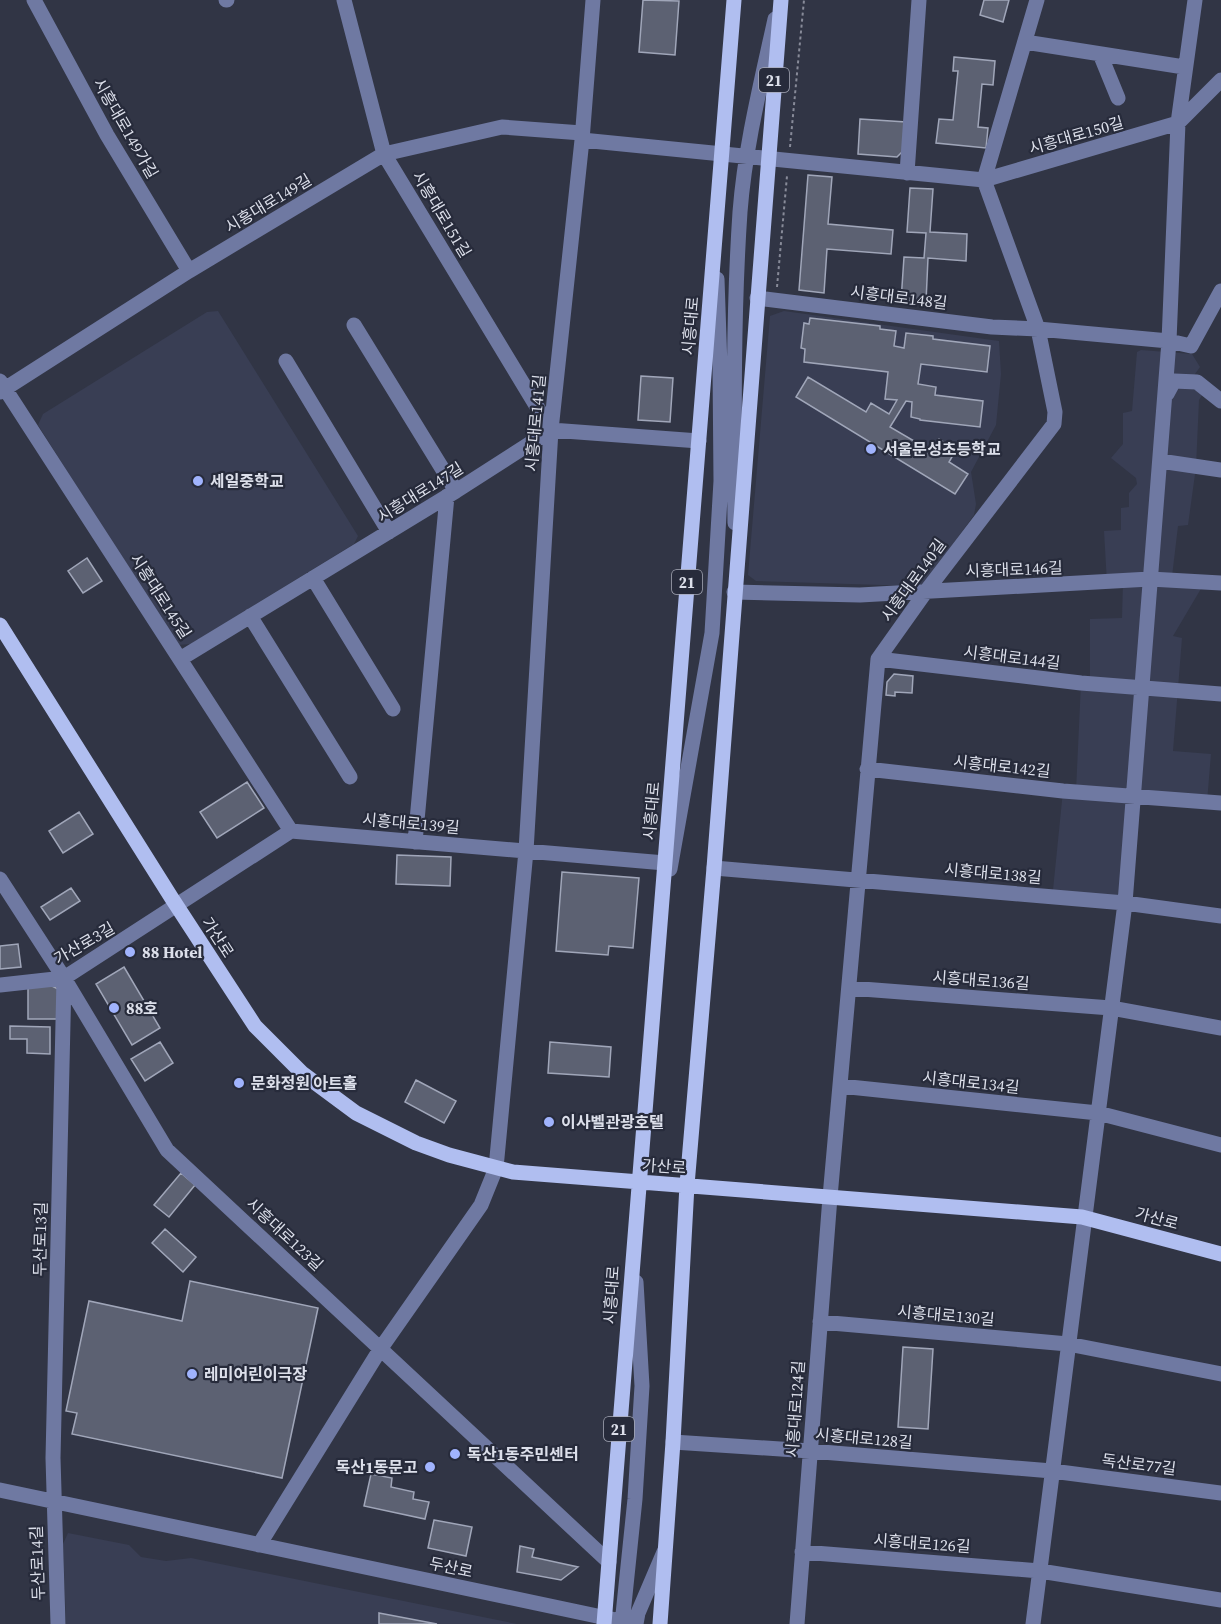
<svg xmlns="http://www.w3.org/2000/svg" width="1221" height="1624" font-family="'Source Serif 4','Noto Sans KR',serif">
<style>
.built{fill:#393e54}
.building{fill:#5c6172;stroke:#a0a6b9;stroke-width:1.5}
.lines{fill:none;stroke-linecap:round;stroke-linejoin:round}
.path{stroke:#888b99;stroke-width:2;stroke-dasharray:3 3;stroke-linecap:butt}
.minor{stroke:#6f79a2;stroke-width:15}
.major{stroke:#b0bef0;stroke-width:15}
.poi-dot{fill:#a0b3fd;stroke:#272b3b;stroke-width:2}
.labels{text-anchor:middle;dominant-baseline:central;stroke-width:4.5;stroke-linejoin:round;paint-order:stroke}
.shield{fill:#272b3b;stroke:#a6a9b6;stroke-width:1.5}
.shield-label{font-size:15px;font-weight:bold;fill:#dcdfea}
.street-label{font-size:16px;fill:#dcdfea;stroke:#272b3b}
.poi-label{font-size:16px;font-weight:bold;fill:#dcdfea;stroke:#272b3b;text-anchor:start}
</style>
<rect width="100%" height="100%" fill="#313545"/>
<path class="built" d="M218,311l140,225 -4,8 -163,100 -14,1 -139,-220 5,-11 164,-102z
M784,311l215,30 2,33 -5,51 -25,47 5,32 -2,11 -50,69 -10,2 -158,-5 -8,-6 22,-259z
M1141,350l51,4 8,13 -10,14 16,8 -7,11 -3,67 -8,58 -10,1 -7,59 31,2 -29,49 9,2 -9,113 38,3 -4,48 -58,-5 -9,9 -8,94 -79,-10 10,-99h13l5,-108h9v-64l32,-1 1,-36 -16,1 -3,-52 17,-1v-22l8,-1v-14l8,-9 -1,-6 -25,-20 12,-14v-31l9,-2 5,-59z
M68,1533l61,12 12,12 25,4 25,-3 326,66h-451l-3,-80z"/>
<path class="building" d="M643,0l36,1 -4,54 -36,-3z
M984,0h25l-6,22 -23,-7z
M954,57l41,4 -2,24 -11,-1 -4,43 10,1 -2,20 -50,-5 3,-24 14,1 5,-49h-5z
M860,119l46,3 -3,29 -6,6 -39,-3z
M808,175l24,2 -4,47 65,6 -2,24 -64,-5 -3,44 -25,-3z
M910,188l23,1 -3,43 37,2 -1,27 -38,-3 -2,44 -25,-1 3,-44 20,1 2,-25 -19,-1z
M810,318l70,8v3l16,2 -2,15 10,2 2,-15 27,3v3l57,7 -3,26 -66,-8 -3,20 18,3 -1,8 48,6 -3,26 -60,-7v-1l-9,-2 1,-15 -6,-1 -16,26 41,24 8,-12 17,11 -7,12 19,12 -13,20 -159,-97 12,-20 58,35 5,-9 18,11 8,-14 -12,-1 3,-27 -84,-10 1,-13 -4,-1 3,-25 5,1z
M641,376l32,2 -3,44 -32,-2z
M87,558l15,23 -19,12 -15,-22z
M894,674l19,2 -1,17 -17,-1v4l-9,-1 1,-13z
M247,782l17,26 -47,30 -17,-26z
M79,812l14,22 -30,19 -14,-22z
M397,855l54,2 -1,29 -54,-2z
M562,872l77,6 -6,70 -24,-2 -1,9 -52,-4z
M71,888l9,13 -30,19 -9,-13z
M18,944l3,23 -21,2v-23z
M124,967l36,61 -28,17 -36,-61z
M28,985l24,1 8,4 -1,29h-31z
M10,1026l40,1v27l-23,-1v-14h-17z
M160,1042l13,21 -28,18 -14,-22z
M550,1042l61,5 -2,30 -61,-4z
M416,1080l40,21 -12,22 -39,-21z
M181,1173l14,12 -26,32 -15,-12z
M165,1229l31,28 -13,15 -31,-29z
M190,1281l128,27 -36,170 -210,-44 5,-21 -11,-2 23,-110 93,20z
M903,1347l30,2 -5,80 -30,-2z
M371,1474l21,4 -1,9 23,5 -1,7 16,3 -4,17 -61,-13z
M434,1520l38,7 -6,29 -38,-8z
M520,1546l14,3 -2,8 46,10 -17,13 -44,-8z
M379,1613l58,11h-58z"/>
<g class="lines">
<path class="path" d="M790,147l14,-147
M777,287l10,-111"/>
<path class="minor" d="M34,0l73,135 82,136
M226,0h1
M344,0l40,154 167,276
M1025,42l159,25
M1100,54l18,44
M582,140l402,40 194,-57 43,-43
M907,173l12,-173
M757,298l235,29 46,2 131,12 22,5 30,-55
M354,325l102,166
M286,361l103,171
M0,381l291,450
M0,392l189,-121 195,-117 118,-27 80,6
M1167,394l7,-13 23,1 24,19
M1160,461l61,9
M735,523c-1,-104 -2,-208 5,-311 5,-65 21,-129 35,-193
M313,578l80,131
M734,592l126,3 290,-16 71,4
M250,616l100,161
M180,659l276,-168 95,-61 148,11
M878,659l203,24 140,11
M867,769l196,22 158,12
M415,842l32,-346
M714,868l411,35 96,13
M670,869l42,-236 9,-152 -1,-114 -3,-88
M0,879l64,99 103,172 442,412
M0,985l64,-7 227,-147 374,32
M849,988l262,20 110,20
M840,1086l258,27 123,32
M820,1322l248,22 153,30
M673,1442l137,9 242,20 169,22
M0,1490l635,134
M259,1545l122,-197 100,-143 15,-37 30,-317 25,-421 31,-290 11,-140
M802,1552l238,19 181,29
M58,1624l-5,-166 11,-479
M622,1624l13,-125 7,-113 -6,-104
M636,1624l2,-11 26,-61
M797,1624l33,-427 48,-538 49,-69 127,-166 1,-12 -17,-83 -54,-149 53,-180
M1033,1624l92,-721 44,-562 9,-218 17,-123"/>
<path class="major" d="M0,625l171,272 84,129 47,47 54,40 60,30 33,12 64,17 569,45 139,37
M604,1624l130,-1624
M660,1624l13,-182 14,-257 27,-317 67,-868"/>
</g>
<g class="poi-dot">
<circle cx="871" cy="449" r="6"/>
<circle cx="198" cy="481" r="6"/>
<circle cx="130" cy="952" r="6"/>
<circle cx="114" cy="1008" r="6"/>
<circle cx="239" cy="1083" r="6"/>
<circle cx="549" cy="1122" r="6"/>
<circle cx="192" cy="1374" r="6"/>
<circle cx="455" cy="1454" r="6"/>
<circle cx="430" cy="1467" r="6"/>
</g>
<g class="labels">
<g class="shield">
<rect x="759" y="68" width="30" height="24" rx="4.5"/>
<rect x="672" y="570" width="30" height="24" rx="4.5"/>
<rect x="604" y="1417" width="30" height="24" rx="4.5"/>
</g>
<g class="shield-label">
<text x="774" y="80">21</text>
<text x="687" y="582">21</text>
<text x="619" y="1429">21</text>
</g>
<g class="street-label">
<text transform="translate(126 128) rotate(60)">시흥대로149가길</text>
<text transform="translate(1076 135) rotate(-16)">시흥대로150길</text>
<text transform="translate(268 203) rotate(-31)">시흥대로149길</text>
<text transform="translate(442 214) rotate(59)">시흥대로151길</text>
<text transform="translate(899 297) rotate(7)">시흥대로148길</text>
<text transform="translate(690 326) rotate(-85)">시흥대로</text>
<text transform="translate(535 423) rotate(-85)">시흥대로141길</text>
<text transform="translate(420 492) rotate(-32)">시흥대로147길</text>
<text transform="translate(1014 569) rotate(-2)">시흥대로146길</text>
<text transform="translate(913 580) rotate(-54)">시흥대로140길</text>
<text transform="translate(161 596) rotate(57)">시흥대로145길</text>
<text transform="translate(1012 657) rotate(7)">시흥대로144길</text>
<text transform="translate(1002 766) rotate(6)">시흥대로142길</text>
<text transform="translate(651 811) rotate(-85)">시흥대로</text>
<text transform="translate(411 823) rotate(5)">시흥대로139길</text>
<text transform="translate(993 873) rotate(5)">시흥대로138길</text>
<text transform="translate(218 937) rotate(57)">가산로</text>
<text transform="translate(84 943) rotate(-30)">가산로3길</text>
<text transform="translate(981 980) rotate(4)">시흥대로136길</text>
<text transform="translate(971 1082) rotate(6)">시흥대로134길</text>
<text transform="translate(664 1166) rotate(4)">가산로</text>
<text transform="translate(1157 1218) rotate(15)">가산로</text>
<text transform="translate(285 1234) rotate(43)">시흥대로123길</text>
<text transform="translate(40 1239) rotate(-89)">두산로13길</text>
<text transform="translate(611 1295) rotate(-86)">시흥대로</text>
<text transform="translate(946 1315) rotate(5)">시흥대로130길</text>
<text transform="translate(795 1409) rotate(-86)">시흥대로124길</text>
<text transform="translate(864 1438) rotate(5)">시흥대로128길</text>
<text transform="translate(1139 1464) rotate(7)">독산로77길</text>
<text transform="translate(922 1543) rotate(4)">시흥대로126길</text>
<text transform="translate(37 1563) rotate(-92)">두산로14길</text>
<text transform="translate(451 1567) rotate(12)">두산로</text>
</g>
<g class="poi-label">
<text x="883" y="449">서울문성초등학교</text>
<text x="210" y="481">세일중학교</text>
<text x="142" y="952">88 Hotel</text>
<text x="126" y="1008">88호</text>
<text x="251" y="1083">문화정원 아트홀</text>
<text x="561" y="1122">이사벨관광호텔</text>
<text x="204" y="1374">레미어린이극장</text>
<text x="467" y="1454">독산1동주민센터</text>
<text x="418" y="1467" text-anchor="end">독산1동문고</text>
</g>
</g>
</svg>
